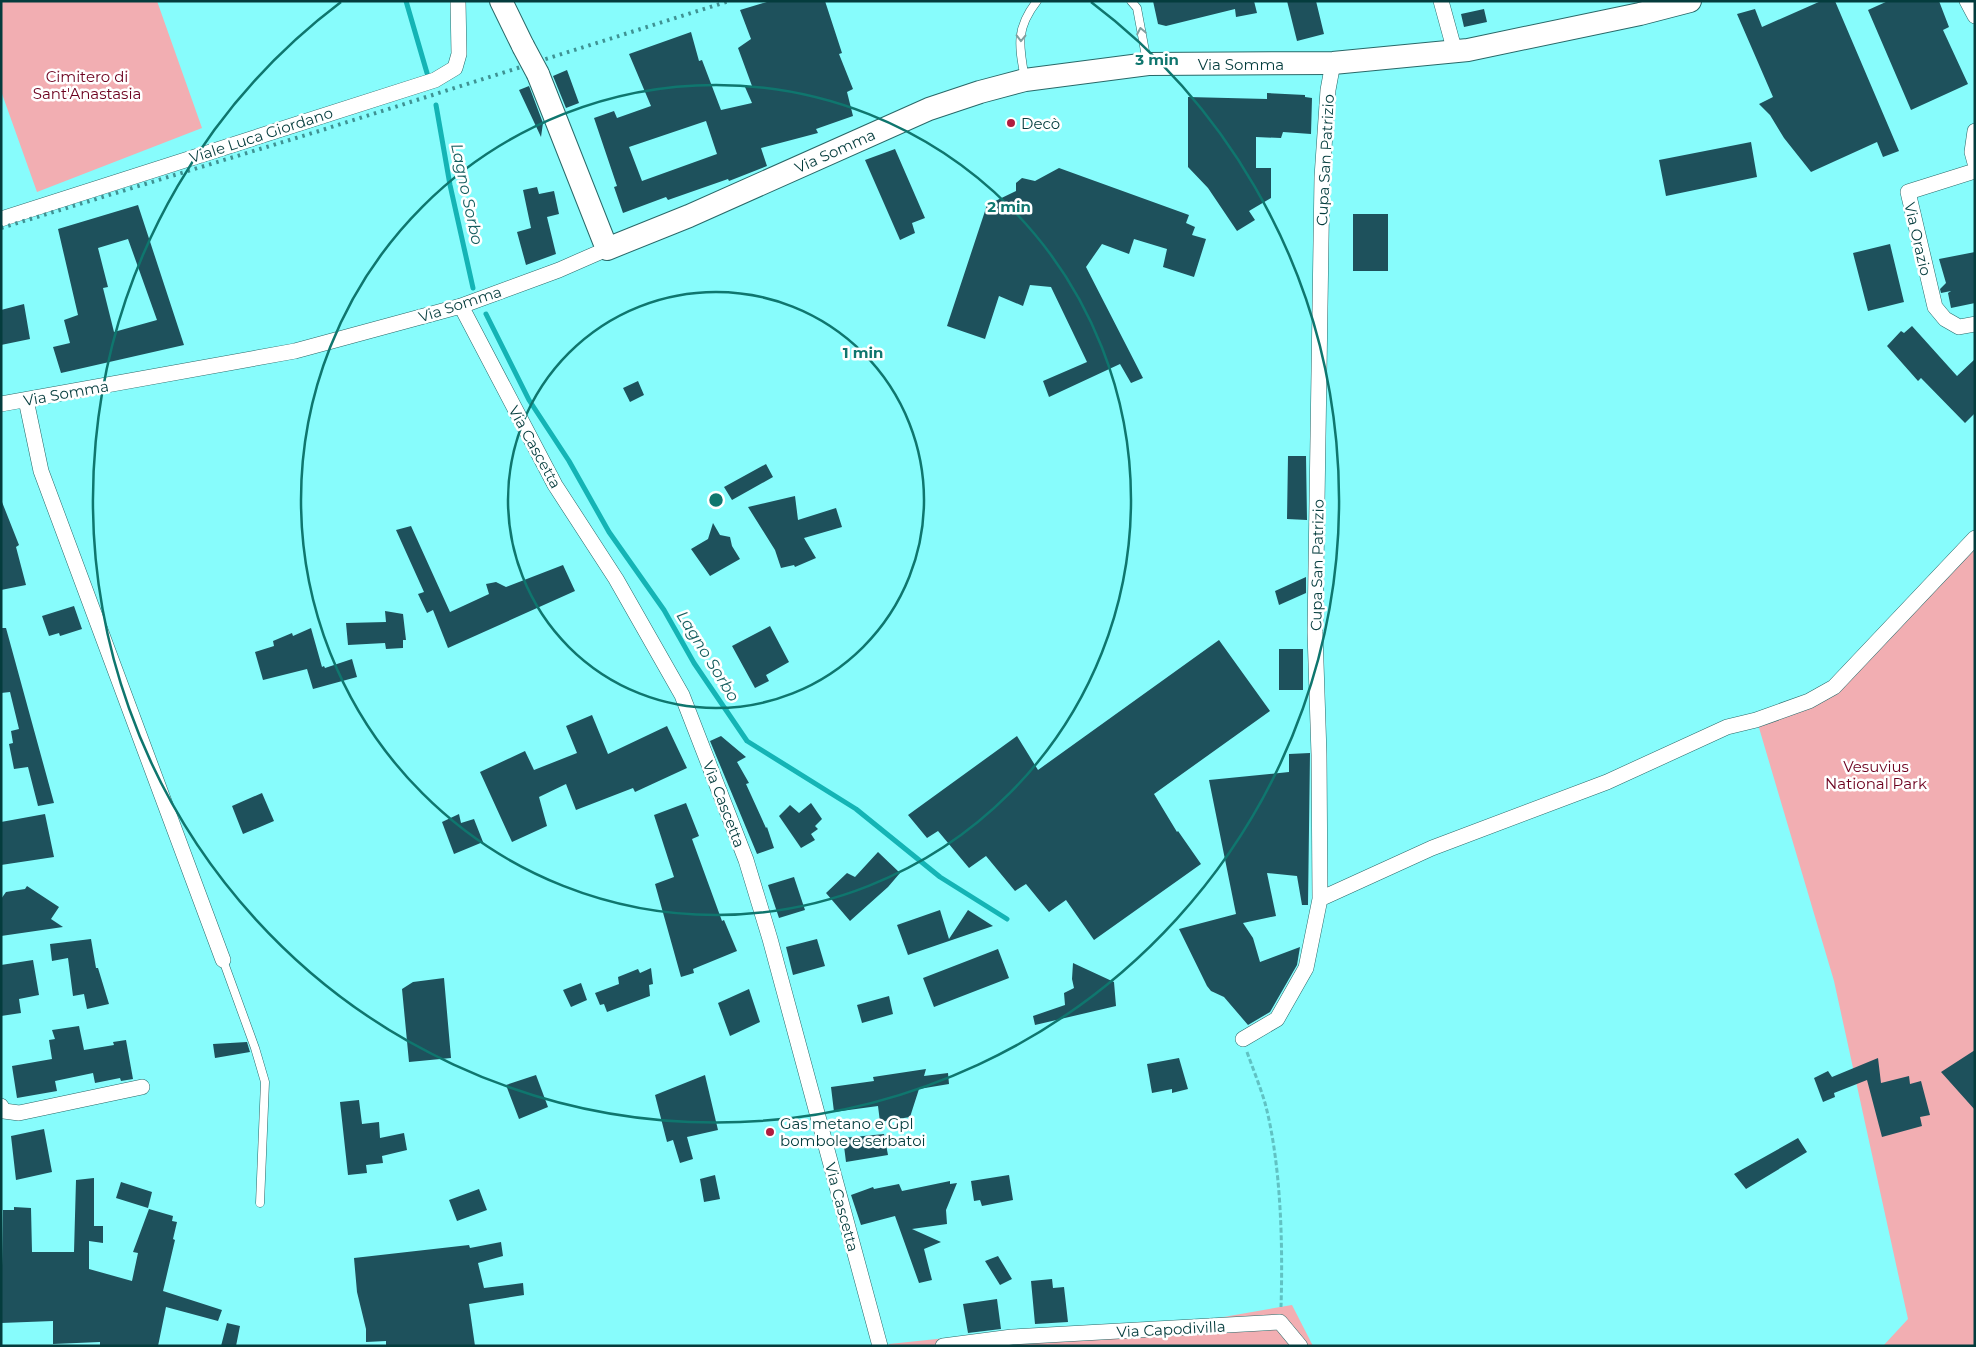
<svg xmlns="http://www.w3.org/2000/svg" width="1976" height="1347" font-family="Montserrat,sans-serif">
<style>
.green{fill:#f2aeb2}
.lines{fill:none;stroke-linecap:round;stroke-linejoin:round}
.stream{stroke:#14b4b5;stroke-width:5}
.building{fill:#1e515c;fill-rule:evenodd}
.lane-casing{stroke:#296868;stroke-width:9}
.street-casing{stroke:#296868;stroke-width:16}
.secondary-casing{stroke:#296868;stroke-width:24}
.path{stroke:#60c2c3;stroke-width:3;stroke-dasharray:5 2.5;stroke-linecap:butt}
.lane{stroke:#fff;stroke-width:8}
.street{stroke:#fff;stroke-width:15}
.secondary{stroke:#fff;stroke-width:22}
.rail{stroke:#3f9293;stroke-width:4;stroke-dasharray:2.5 5;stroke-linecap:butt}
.secondary-bridge-casing{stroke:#296868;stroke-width:24;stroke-linecap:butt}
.secondary-bridge{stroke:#fff;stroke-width:22}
.oneway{stroke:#829e9e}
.ring{fill:none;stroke:#0f766e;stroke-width:2.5}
.poi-dot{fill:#b01d3f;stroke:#fff;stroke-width:2}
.labels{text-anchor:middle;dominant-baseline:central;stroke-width:5;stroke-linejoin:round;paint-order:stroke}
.street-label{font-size:15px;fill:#043c3d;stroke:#fff}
.park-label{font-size:15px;fill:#6c001e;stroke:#fff}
.poi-label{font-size:15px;fill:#043c3d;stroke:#fff;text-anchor:start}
.water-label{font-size:16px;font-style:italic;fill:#155e5f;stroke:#fff}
.centre{fill:#0f766e;stroke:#fff;stroke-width:2.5}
.ring-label{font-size:15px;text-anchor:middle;font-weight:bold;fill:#0f766e;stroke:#fff;stroke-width:5;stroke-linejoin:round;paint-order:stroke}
</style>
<rect width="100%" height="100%" fill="#87fcfc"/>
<path class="green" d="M1,1h156l45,127 -165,64 -36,-101z
M1975,532v814h-92l25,-27 -74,-338 -77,-260 77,-36z
M1292,1305l21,41h-424v-2l114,-12 192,-10z"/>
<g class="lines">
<path class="stream" d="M406,1l21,72
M436,105l14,80 23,103
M486,314l43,86 40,61 40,71 55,78 30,53 53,78 109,68 84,68 67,42"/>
</g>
<path class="building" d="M770,1h55l17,52 -3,1 14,35 -6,3 6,24 -37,13 2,4 -57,15 6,18 -38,15 -1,-2 -60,21 -2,-3 -43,16 -9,-26 3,-1 -23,-68 20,-7 3,7 34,-12 -22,-52 62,-22 8,29 3,-1 19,50 31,-7 -7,-16 7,-1 -14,-38 13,-9 -11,-29zM706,121l11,33 -75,27 -13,-34z
M1153,1h101l3,12 -21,4 -1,-8 -69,17 -8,-2z
M1287,1h29l8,33 -27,7z
M1821,1h14l64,150 -16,6 -6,-15 -66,30 -27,-34 -14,-23 -11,-11 14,-7 -36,-83 18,-5 7,18z
M1888,1h51l10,26 -6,3 25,54 -57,26 -43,-100z
M1484,9l3,13 -23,5 -3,-13z
M567,70l12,33 -13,5 -13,-32z
M529,86l14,37 -2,14 -22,-47z
M1267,93l38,2v2l7,1 -1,36 -28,-2 -2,6 -25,-1v31h15v30l-22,13 6,9 -18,11 -29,-43 -20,-21v-70l79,2z
M1751,142l6,35 -91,19 -7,-36z
M895,149l30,69 -13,5 3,10 -15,7 -35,-80z
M1059,168l130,47 -3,8 9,4 -3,8 14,4 -12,38 -31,-10 4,-18 -33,-10 -5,15 -27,-10 -16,23 57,111 -12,5 -11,-19 -71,33 -6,-16 44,-19 -36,-75 -21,-2 -7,21 -24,-10 -14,43 -38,-13 40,-121 29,-14v-8l6,-5 13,3z
M537,187l2,7 15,-3 5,23 -12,3 9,37 -30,11 -9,-33 14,-4 -8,-38z
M138,205l46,140 -123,28 -8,-26 17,-4 -6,-23 14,-5 -20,-86zM128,239l29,81 -43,12 -11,-44 5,-1 -10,-39z
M1353,214h35v57h-35z
M1890,244l14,58 -36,9 -15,-58z
M1975,252v51l-24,5 -3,-15 3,-2 -10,2 -1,-4 6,-6 -7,-24z
M24,304l6,35 -29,6v-35z
M1912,326l45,50 18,-17v54l-10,10 -44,-45 -3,3 -31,-35 14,-15 3,2z
M638,381l6,14 -14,7 -7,-14z
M1288,456h18l1,64 -20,-1z
M766,464l7,13 -41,23 -8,-13z
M795,496l3,24 38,-12 6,19 -38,11 12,20 -21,9 -1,-2 -13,3 -6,-18 -27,-43z
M2,502l17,43 -3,2 10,38 -25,5z
M713,523l7,12 10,2 2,9 8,13 -30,17 -19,-27 17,-10z
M411,526l39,86 39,-18 -3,-10 10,-2 10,5 57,-22 12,26 -127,57 -15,-38 -6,3 -9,-19 6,-2 -28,-62z
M1306,577v16l-27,12 -4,-14z
M74,606l8,23 -22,7 -1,-3 -10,3 -7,-20z
M385,611l18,3 3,26h-3v8l-17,1 -1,-6 -37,2 -2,-22 40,-1z
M770,626l19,36 -23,13 3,6 -14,7 -23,-42z
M1,628h5l48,175 -16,3 -10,-39 -14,2 -5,-25 4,-1 -2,-12 8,-2 -9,-37 -9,1z
M311,628l11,39 2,-1 1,2 27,-9 5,18 -44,12 -6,-20 -44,11 -8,-28 19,-6 -1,-5 19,-8 1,3z
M1219,640l51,71 -116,83 23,38 1,-1 23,33 -107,76 -28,-40 -17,12 -23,-28 -11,7 -29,-35 -17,12 -31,-37 -11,7 -19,-23 109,-79 21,34z
M1279,649h24v41h-24z
M592,715l16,39 59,-28 20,42 -52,24 -2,-4 -57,22 -10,-26 -27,13 8,29 -35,16 -32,-70 45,-21 9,19 43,-17 -11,-27z
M721,736l25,21 -9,5 12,21 -3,1 20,44 1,-1 7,21 -17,6 -47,-113z
M1310,753l-2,152h-6l-5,-29 -30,-3 9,43 -33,7 10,15 7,24 40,-15 -3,18 -27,47 -22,13 -24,-28 -13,-6 -4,-5 -28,-57 57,-15 -27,-134 80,-8v-18z
M262,793l12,28 -31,13 -11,-28z
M686,803l13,33 -7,3 30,82 2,-1 13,31 -44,18 1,4 -13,4 -26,-93 19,-7 -20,-62z
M811,803l11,16 -7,7 3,3 -7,5 4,6 -14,8 -22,-32 11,-11 9,8z
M45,814l9,43 -53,8v-43z
M459,814l2,9 13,-4 9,23 -29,12 -12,-32z
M878,852l22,21 -12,14 -38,34 -24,-28 21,-20 8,4z
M794,877l11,33 -26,8 -11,-33z
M27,886l32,21 -8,12 12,8 -62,9v-37l5,-7 19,-3z
M940,910l9,29 19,-29 25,16 -85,29 -11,-30z
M91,939l5,29h2l11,36 -22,5 -3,-15 -11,2 -5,-38 -16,3 -2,-17z
M817,939l8,27 -32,9 -7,-28z
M998,949l11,29 -75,29 -11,-29z
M33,960l6,35 -20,4 2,14 -20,3v-51z
M1073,963l41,19 2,24 -81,19 -2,-9 32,-11 -1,-12 10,-5 -2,-9z
M651,968l2,16 -4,1 1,11 -43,16 -3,-8 -4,1 -5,-12 24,-9 -1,-7 20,-8 2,4z
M444,978l7,80 -42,4 -7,-73 11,-7z
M581,983l6,17 -16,7 -8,-17z
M749,989l11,33 -30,14 -12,-33z
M889,996l4,18 -31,9 -5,-18z
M79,1026l5,24 30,-5 -1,-3 13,-2 7,39 -12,2 -1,-3 -25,5 -2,-10 -38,8 2,10 -40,7 -5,-32 40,-7 -3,-19 6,-1 -3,-9z
M247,1042l3,10 -35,6 -2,-14z
M1975,1050v60l-34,-38z
M1179,1058l9,31 -16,4v-4l-20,4 -5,-29z
M1878,1058l3,25 28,-7 1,8 11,-3 9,34 -10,2 2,9 -40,11 -15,-57 -33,13 1,4 -12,5 -9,-24 14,-7 4,6z
M926,1069l-2,7 24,-3 1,11 -30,5 -9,28 -30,5 -2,-16 -44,6 -3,-25 43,-6 -1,-4z
M536,1075l12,32 -29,12 -13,-34z
M705,1075l13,55 -31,7 6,22 -13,4 -7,-23 -6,2 -12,-47z
M359,1100l3,24 17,-2 1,16 24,-5 3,17 -25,6 1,7 -17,2 1,8 -19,2 -8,-73z
M44,1129l8,43 -36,8 -5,-44z
M884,1134l4,21 -42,7 -3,-24z
M1798,1138l9,14 -61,37 -12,-15z
M715,1175l5,24 -16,3 -4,-23z
M1009,1175l4,25 -31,6 -2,-6 -6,1 -3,-20z
M94,1178v48h9v17l-14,-2v28l43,12 6,-28 -5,-1 16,-43 24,7 -1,5 5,1 -4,17 2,1 -12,51 59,19 -4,11 -52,-14 -8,39h-58v-4l-47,2v-23l-52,2 2,-113h11v-3l17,1 1,44h42l2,-72z
M950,1181v3l7,-1 -11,27 1,14 -35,5 29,13 -17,7 8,31 -13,3 -24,-67 -34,9 -10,-30 22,-8 1,2 25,-5 3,7z
M121,1182l31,10 -4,16 -32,-10z
M479,1189l8,21 -30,11 -8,-21z
M501,1242l2,14 -25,7 6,25 39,-5 1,12 -55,9 6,42h-89v-5l-20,1v-13l-9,-37 -3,-34 115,-13 1,3z
M998,1256l14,23 -12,6 -15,-24z
M1052,1279l1,9 11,-1 4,35 -33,2 -4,-43z
M997,1299l4,30 -33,4 -5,-29z
M227,1323l13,3 -4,20h-15z"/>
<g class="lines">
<g class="lane-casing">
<path id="lane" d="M1131,1l6,7 10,54
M1025,79c-6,-33 -10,-50 12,-78
M223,960l32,88 10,34 -5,121"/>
</g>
<g class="street-casing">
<path id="street" d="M1441,1l14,51
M1967,1l8,15
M1975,131l-3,21 3,11
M1975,171l-67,21 27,115 10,12 14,8 16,-3
M1,219l434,-139 20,-12 4,-14 -1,-53
M461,306l94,179 61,94 66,116 64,165 24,79 110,407
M26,400l15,71 182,489
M1,404l294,-53 166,-45 98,-36 48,-21
M1320,899l112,-51 175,-66 120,-55 29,-7 53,-19 25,-14 141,-149
M1243,1039l34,-20 29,-51 14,-69 -1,-144 -4,-123 7,-455 6,-87 5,-27
M1,1106l3,5 15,2 123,-26
M943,1346l69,-9 268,-15 20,24"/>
</g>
<g class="secondary-casing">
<path id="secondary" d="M501,1l22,45
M538,74l69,175 82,-33 240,-107 51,-17 45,-12 123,-16 185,-1 135,-13 172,-36 50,-13"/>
</g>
<path class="path" d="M1247,1052c6,17 13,34 18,51 16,60 18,141 16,204"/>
<use href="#lane" class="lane"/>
<use href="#street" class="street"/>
<use href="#secondary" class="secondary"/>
<path class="rail" d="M1,228l318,-97 410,-130"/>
<g class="secondary-bridge-casing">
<path id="secondary-bridge" d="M523,46l15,28"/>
</g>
<use href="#secondary-bridge" class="secondary-bridge"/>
</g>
<defs><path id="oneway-chevron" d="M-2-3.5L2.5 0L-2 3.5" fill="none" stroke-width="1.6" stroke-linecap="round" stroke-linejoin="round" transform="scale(1.25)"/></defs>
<g class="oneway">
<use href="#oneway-chevron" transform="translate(1141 31) rotate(-101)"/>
<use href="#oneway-chevron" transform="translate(1021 38) rotate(91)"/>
</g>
<g class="ring">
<circle cx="716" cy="500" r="208"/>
<circle cx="716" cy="500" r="415"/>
<path d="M1091 2A623 623 0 1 1 341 2"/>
</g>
<g class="poi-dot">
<circle cx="1011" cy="123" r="5"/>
<circle cx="770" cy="1132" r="5"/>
</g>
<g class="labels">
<g class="street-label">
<text x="1241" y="64">Via Somma</text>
<text transform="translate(261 135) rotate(-18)">Viale Luca Giordano</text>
<text transform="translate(835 151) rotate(-24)">Via Somma</text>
<text transform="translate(1325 160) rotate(-87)">Cupa San Patrizio</text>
<text transform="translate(1918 239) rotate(77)">Via Orazio</text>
<text transform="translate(460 304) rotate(-18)">Via Somma</text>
<text transform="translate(66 393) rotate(-10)">Via Somma</text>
<text transform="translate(535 447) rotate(61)">Via Cascetta</text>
<text transform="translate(1317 565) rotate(-89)">Cupa San Patrizio</text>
<text transform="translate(724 804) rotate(69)">Via Cascetta</text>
<text transform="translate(842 1207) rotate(75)">Via Cascetta</text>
<text transform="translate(1171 1329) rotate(-3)">Via Capodivilla</text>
</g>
<g class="park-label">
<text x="87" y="76">Cimitero di<tspan x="87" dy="17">Sant'Anastasia</tspan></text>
<text x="1876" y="766">Vesuvius<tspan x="1876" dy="17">National Park</tspan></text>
</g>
<g class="poi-label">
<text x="1021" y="123">Decò</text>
<text x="780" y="1123">Gas metano e Gpl<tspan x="780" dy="17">bombole e serbatoi</tspan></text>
</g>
<g class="water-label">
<text transform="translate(467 194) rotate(78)">Lagno Sorbo</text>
<text transform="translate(708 656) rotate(58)">Lagno Sorbo</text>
</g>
</g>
<circle cx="716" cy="500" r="8" class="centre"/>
<g class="ring-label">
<text x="1157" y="65">3 min</text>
<text x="1009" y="212">2 min</text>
<text x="863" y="358">1 min</text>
</g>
<rect width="1976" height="1347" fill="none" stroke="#043c3d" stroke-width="5"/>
</svg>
